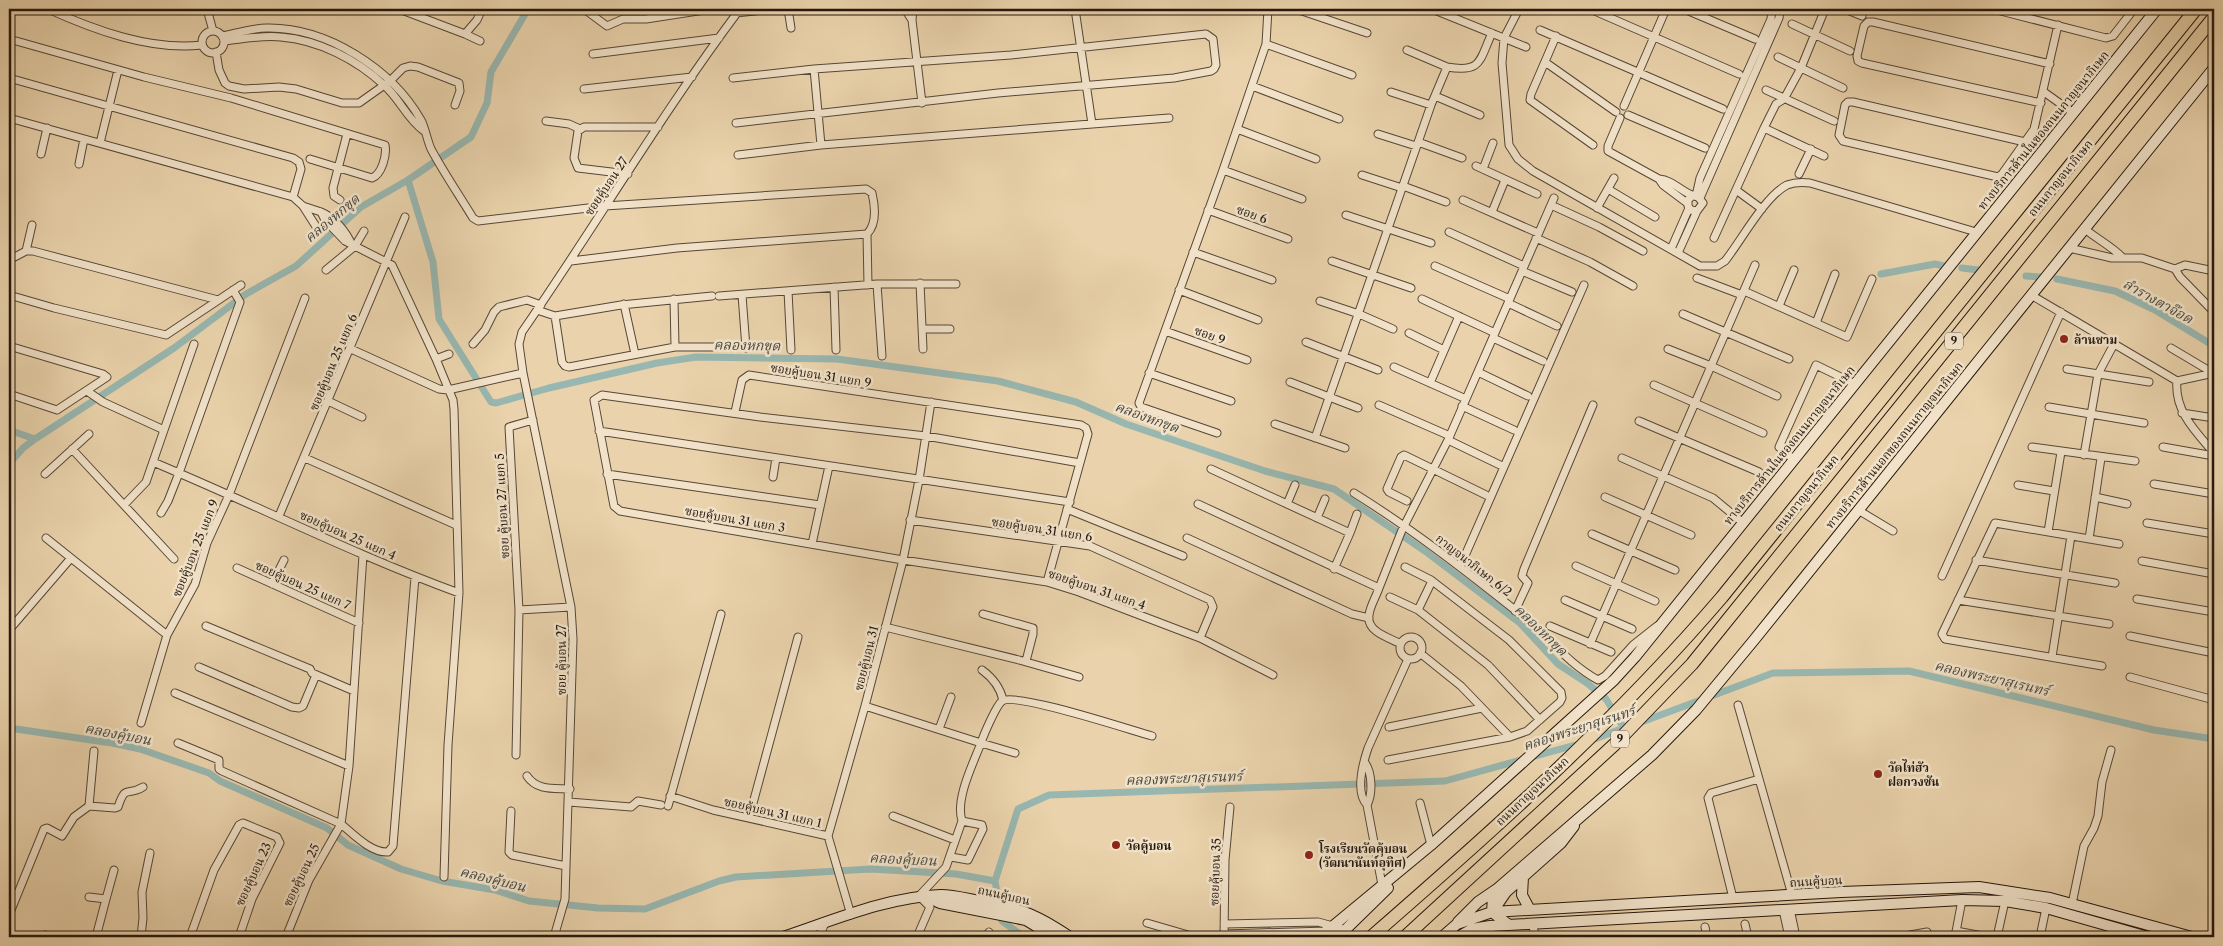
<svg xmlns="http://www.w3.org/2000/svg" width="2223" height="946" font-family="'Libre Caslon Text','Noto Serif Thai',serif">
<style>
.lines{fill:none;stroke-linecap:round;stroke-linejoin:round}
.canal{stroke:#98b7b0;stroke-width:7}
.minor-casing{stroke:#564736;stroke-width:9}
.secondary-casing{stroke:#25180e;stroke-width:12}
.motorway-casing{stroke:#25180e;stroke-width:14}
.minor{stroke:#f1e2c9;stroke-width:7}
.secondary{stroke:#f1e2c9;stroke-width:10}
.motorway{stroke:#ead3ac;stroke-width:12}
.poi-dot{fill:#8f2418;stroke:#f1e2c9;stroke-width:2}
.labels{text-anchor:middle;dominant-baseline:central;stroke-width:5;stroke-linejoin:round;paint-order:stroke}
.shield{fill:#f1e2c9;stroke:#625546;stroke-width:1}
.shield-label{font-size:11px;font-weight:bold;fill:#25180e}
.street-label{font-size:12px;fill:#25180e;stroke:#f1e2c9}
.poi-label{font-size:12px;font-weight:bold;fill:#25180e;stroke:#f1e2c9;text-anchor:start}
.water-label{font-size:14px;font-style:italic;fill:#48483f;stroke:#f1e2c9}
</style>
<rect width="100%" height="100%" fill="#ead3ac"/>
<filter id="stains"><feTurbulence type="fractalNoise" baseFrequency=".004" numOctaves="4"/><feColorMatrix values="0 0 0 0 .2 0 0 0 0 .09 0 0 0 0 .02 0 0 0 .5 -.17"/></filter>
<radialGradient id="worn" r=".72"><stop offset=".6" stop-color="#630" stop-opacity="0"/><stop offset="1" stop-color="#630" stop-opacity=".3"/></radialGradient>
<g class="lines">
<path class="canal" d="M408,180l63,-43 16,-34 4,-31 37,-63
M1962,268l16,2
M1881,274l54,-10 9,2
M2026,276l15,1
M2057,279l58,12 40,19 59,36
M9,430l26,9 139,-91 72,-54 50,-28 65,-59 47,-27 25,82 6,57 52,83 5,1 53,-15 108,-25 39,-6 141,2 161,22 78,21 50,22 139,47 69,18 91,62 95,72 38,41 29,19 19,16 18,29
M9,464l14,-16 12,-9
M1639,723l134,-50 136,-2 245,59 60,9
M9,728l103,15 28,6 69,24 11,8 107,47 21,17 53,24 41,12 53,9 34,11 69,7 47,1 74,-28 17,-4 135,-8 85,5 39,7
M1592,740l37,-14
M1024,937l-22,-16 -7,-40 23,-72 31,-14 396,-14 134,-37"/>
<g class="minor-casing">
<path id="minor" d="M48,9c46,21 103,42 154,36
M207,9l6,22
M399,9l66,25 12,-14 5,-11
M584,9l23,17 16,-7h23l65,-10
M788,9l3,19
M905,9l7,11
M913,9l-1,11 10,83
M1075,9l17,115
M1296,9l71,24
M1432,9l94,38
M1519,9l-15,29 -2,25 7,82 9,14 15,12 167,95h17l8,-5c16,-20 40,-65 62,-76 8,-3 15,-3 23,-2l166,49
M1590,9l149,65
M1684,9l71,30
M1845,9l17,7
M1993,9l113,29 7,-2 21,-27
M736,13l37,-4
M1792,24l58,27
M1540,30l183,79
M202 42a11 11 0 1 1 22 0a11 11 0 1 1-22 0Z
M465,34l15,7
M222,36c15,-3 30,-8 45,-8 60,-1 125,41 154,92 4,7 6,20 10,29 13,24 28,46 42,69l5,3 127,-15 261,-17 6,4c3,13 5,31 -5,41l1,51
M1556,36l-25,58 -1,6 63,45
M9,39l135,38 87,21 154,47c2,10 -3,29 -13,33l-62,-19
M224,41c19,-2 38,-6 57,-4 38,3 76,23 103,48 16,14 23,34 40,46
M1266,44l86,31
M1407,50l40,17
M216,52l3,18 6,13 4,3 15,3 35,-2 17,2 46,14h17l31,-22 13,-13 7,-2 8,1 41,16 1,8 -5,14
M593,54l126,-16
M1778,57l65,31
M1545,62l71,50
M814,69l7,76
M9,78l284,80 6,4 2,7 -8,28
M733,78l81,-9 197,-14 195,-21 7,5 3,26 -2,4 -3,2 -37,7 -176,15 -262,30
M1252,86l87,33
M584,89l108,-12
M1766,90l68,31
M1391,92l40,13
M2044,92l28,20
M1435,96l45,19
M2041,103l-179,-40 -4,-2 -1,-5 7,-30 4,-4h5l177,42
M1624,106l42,-97
M1628,115l77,33
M9,118l284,79 10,9 18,6 4,8 20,21 47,24 44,94 17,41 1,9 5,184 -11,152 -4,132
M1620,118l-12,28v5l51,28c15,1 25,16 39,18l5,6 -6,8 -6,-1 -3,-4v-6l4,-4
M546,121l23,3 11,5
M9,128l2,-10
M1764,128l60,28
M1237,129l79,30
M1378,134l38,12
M1418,142l44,16
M2025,142l-172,-40h-5l-3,3 -6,30 4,6 155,36 4,-3 32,-45 24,-104
M100,143l18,-73
M41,154l6,-26
M738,155l83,-10 348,-27
M79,164l5,-25
M1476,166l61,28
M1483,169l10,-26
M1223,170l79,29
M628,174l-50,-6 -4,-10 4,-27 6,-4h74
M1799,174l12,-25
M1362,175l40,13
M1659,179l4,6 24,18
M1403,186l43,16
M1608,189l47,28
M1736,190l26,19
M1696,196l4,-18 71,-159 1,-10
M1700,198l79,-180 1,-9
M340,200l-6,-4 -1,-8 14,-54
M1463,200l75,33
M1551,205l48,22 44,24
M303,206l14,22
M1597,208l17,-30
M1208,210l80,29
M321,212c14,6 25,19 31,33
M1492,212l13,-32
M1346,215l85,28
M2085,229c12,10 26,17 37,28
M1449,232l75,34
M1536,238l54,24 43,24
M1714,238l50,-110 12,-24 8,-5 17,-31 24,-59
M2069,248l43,10h30l33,11 5,8 34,35
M1671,249l18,-41
M26,251l6,-26
M1193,252l79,28
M1678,253l19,-42
M9,260l17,-9h7l185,49
M571,261l106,-13 190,-14
M1332,261l79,27
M1435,266l75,33
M2175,269l10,-4 29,6
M326,270l29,-24 9,-15
M1522,271l50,21
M1697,278l45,17
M920,283l3,66
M877,284l5,72
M834,287l2,63
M1179,290l79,30
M788,291l3,59
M1744,291l103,46 25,-58
M9,295l45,13 112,27 75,-50
M742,295l4,53
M2031,295l146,86
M719,296l158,-12h79
M674,299l1,48
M1422,299l73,34
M1320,301l39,13 34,15
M1508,303l49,23
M624,304l11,50
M1779,306l15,-36
M537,310l18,6 66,-11 91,-9
M1683,314l106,45
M555,316l7,46 3,4 4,1 106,-20h44
M1816,323l19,-49
M922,329h28
M1165,331l82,29
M1409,333l35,17
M1493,338l50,23
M1306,342l72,28
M473,344l12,-14 9,-18 5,-5 28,-7 14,5
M9,346l94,28 4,3 -50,33 -48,-16
M2171,348l42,25
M351,349l88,40 9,1 75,-17
M1668,349l43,17 66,30
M436,359l13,-5
M1394,367l72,32
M2067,369l82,13
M1478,372l50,24
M1149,373l82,28
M2214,373l-37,8c-3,30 19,51 37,72
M1290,382l68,26
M1430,383l29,-67
M1654,385l109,48
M87,391l16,11 61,28 -18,52 -22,23
M328,401l34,16
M1379,405l71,31
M1462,406l52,24
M2049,407l95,16
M735,412l7,-32 7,-5 332,50 5,3 2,6 -41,148
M2182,413l32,5
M1639,421l120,51
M1275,424l70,24
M164,430l30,-86
M599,431l471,71
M1217,433l-76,-26 -2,-4 84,-233 43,-126 2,-35
M1315,438l116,-333 16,-38c35,6 32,-6 45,-34
M1448,440l52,25
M2032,447l103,14
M2163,447l51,9
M72,449l102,110
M2084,455l14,-81 16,-30
M305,458l151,67
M1622,458l91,40 29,24
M1793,459l-14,-12 37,-82 39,19
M153,462c103,43 202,93 306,131
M1080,463l-154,-27 -166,-19 -158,-22 -8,5 20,106 6,5 283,49 144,22 32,10 121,46 73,37
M1211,469l139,64 -16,36
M45,474l44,-40
M607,474l213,31
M773,477l3,-19
M2154,484l60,10
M2018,485l36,6
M1354,493c58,36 112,78 166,121 27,21 47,49 78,66l7,-4 28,-31 24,-19
M1605,497l86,38
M2095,497l32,7
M1407,501l-18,-9 -2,-3 14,-32 3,-2 82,40
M1198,504l181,84c-3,9 -9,18 -10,27 -3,17 21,23 32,29
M1287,504l8,-19
M1067,509l116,47
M1858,510l35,21
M161,513l7,-12 11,-28 61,-171 -7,-12
M279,516l126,-299
M1317,518l8,-19
M910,520l180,26 120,54 3,7 -13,31
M2147,523l67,11
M2048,532l13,-80
M1350,533l7,-19
M1592,534l83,36
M46,538l25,20
M1187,538l165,76 17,4
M2089,539l12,-81
M812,544l17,-78
M1976,560l139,23
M2142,561l72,13
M1576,566l79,35
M1405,567l26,13 78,60 52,52 1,6 -2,4 -33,29 -17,6
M1460,567l124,-282
M237,568l122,55
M1942,576l119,-264
M272,584l12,-24
M1379,588l23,-58 46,-90 106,-242
M1390,597l28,13 70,55 52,55
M2137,599l77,13
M1565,600l67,29
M1958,600l151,24
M519,610l52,-3
M1418,610l14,-29
M1515,611l13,-28 -6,-7 2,-7 69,-164
M983,614l50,14v6l-7,27
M206,626l104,43 2,4 42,18
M1550,626l61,26
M885,627l134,33 60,17
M9,630l62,-72 96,77
M2130,636l84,17
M1400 648a11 11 0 1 1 22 0a11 11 0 1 1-22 0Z
M1590,644l165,-379
M2052,657l19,-121
M2102,666l-157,-27 -3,-5 53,-111 124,21
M199,667l93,40 7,1 4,-2 13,-31
M982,670c11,8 18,17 21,30
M2130,677l84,23
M175,693l174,73
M1738,705l54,190
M865,706l116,37c3,-9 15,-37 21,-42 14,-9 128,29 150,35
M141,723l26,-88 28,-51 12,-41 22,-48 76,-197
M1389,727l93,-19
M939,729l12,-32
M178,743l41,17v9l3,2 119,53 8,-58 14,-211
M516,755l3,-145 -10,-183 24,-7
M1388,760l122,-23 -49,-51 -41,-33
M1365,763c7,9 8,31 2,42
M9,764h1
M527,776c10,15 27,12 43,13
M670,796l43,14 115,26
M569,802l62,5 7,-6 23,4
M1420,803l11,42
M89,806l5,-55
M668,806l53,-192
M511,811l-2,41 3,3 54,11
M893,816l62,24
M749,818l49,-181
M962,821c-7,-22 11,-57 19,-78l34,10
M1382,885l-15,-80c-12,-13 -4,-42 1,-57l40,-89
M89,897l17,2 -10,38
M1733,898l-25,-100 3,-5 48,-14
M106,899l8,-29
M2072,904l12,-58 10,-18 4,-12 4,-34 9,-32
M1790,909l6,28
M1783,910l6,27
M9,915l35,-86 3,-1 15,8 12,-19 15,-11 26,2 3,-1c8,-24 9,-10 25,-20
M851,915l-23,-79 37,-130 38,-146 16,-80 12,-78
M1147,923l48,14
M1224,924l94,-2 15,4
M1532,924l4,13
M1745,924l3,13
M1490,926l2,11
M1705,927l2,10
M1956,931l32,6
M1224,934l102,-3
M45,937v-2
M141,937l2,-19 -1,-26 8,-39
M190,937l24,-67 25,-45 4,-2 34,14 3,6 -28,56 -13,38
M286,937l23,-57 32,-56c12,10 30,29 47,28l5,-6 22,-269
M554,937l11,-38 8,-260 -2,-32 -48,-234 -4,-29 3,-12c74,-107 140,-219 218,-323
M819,937l6,-14
M917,937l13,-30 -11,-11 27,-29 16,-46 20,4 1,4 -15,31 -17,-3
M986,937l3,-5
M1224,937l1,-77 5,-53
M1899,937l28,-5
M1955,937l7,-37
M1997,937l8,-36
M2040,937l6,-29"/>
</g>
<g class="secondary-casing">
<path id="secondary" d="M1523,877l-1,18 8,15
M927,897l13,6 86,17 28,17
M1493,911l13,-19 55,-49 13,-17
M1458,922l20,-20 19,-13
M1509,925l-17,-13 1,-15 4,-8 155,-134 44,-45 58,-70 460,-572
M1333,926l98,-81 183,-165 21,-23 522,-648
M1341,934l47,-46
M783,937c51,-17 104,-40 158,-42 14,0 31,5 45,7 37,7 53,14 84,35
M1326,937v-6l4,-4 9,2
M1442,937l15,-13 35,-12 349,-20 138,-5 71,11 142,39
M1458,937l14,-8 18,-3 472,-26 43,1 41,7 102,29"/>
</g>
<g class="motorway-casing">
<path id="motorway" d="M1371,937c123,-107 245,-216 351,-340l474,-588
M1405,937l210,-193 77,-80 522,-647"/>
</g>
<use href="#minor" class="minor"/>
<use href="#secondary" class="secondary"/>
<use href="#motorway" class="motorway"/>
</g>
<g class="poi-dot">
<circle cx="2064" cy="339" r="5"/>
<circle cx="1878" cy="774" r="5"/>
<circle cx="1116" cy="845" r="5"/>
<circle cx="1309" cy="855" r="5"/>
</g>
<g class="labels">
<g class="shield">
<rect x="1945" y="332.5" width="18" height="17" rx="4"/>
<rect x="1611" y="730.5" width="18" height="17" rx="4"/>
</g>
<g class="shield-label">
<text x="1954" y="341">9</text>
<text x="1620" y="739">9</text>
</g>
<g class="street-label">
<text transform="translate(2043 130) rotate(-51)">ทางบริการด้านในของถนนกาญจนาภิเษก</text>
<text transform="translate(2060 178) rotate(-51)">ถนนกาญจนาภิเษก</text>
<text transform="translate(606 186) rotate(-56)">ซอยคู้บอน 27</text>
<text transform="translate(1252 214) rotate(20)">ซอย 6</text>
<text transform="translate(1210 335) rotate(20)">ซอย 9</text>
<text transform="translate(333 362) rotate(-67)">ซอยคู้บอน 25 แยก 6</text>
<text transform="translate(821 375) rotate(9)">ซอยคู้บอน 31 แยก 9</text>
<text transform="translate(1789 445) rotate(-51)">ทางบริการด้านในของถนนกาญจนาภิเษก</text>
<text transform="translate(1894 445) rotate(-51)">ทางบริการด้านนอกของถนนกาญจนาภิเษก</text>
<text transform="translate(1806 493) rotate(-51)">ถนนกาญจนาภิเษก</text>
<text transform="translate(502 506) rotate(-93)">ซอย คู้บอน 27 แยก 5</text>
<text transform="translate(735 519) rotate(10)">ซอยคู้บอน 31 แยก 3</text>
<text transform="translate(1042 529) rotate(9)">ซอยคู้บอน 31 แยก 6</text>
<text transform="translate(348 535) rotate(24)">ซอยคู้บอน 25 แยก 4</text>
<text transform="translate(195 548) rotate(-68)">ซอยคู้บอน 25 แยก 9</text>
<text transform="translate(1474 565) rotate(38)">กาญจนาภิเษก 6/2</text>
<text transform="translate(303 585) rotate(24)">ซอยคู้บอน 25 แยก 7</text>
<text transform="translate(1097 589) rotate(19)">ซอยคู้บอน 31 แยก 4</text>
<text transform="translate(866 658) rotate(-76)">ซอยคู้บอน 31</text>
<text transform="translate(561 660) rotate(-90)">ซอย คู้บอน 27</text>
<text transform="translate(1532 791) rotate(-43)">ถนนกาญจนาภิเษก</text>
<text transform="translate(773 812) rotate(13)">ซอยคู้บอน 31 แยก 1</text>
<text transform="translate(1215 872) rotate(-88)">ซอยคู้บอน 35</text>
<text transform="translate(253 874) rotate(-65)">ซอยคู้บอน 23</text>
<text transform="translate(301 875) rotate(-64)">ซอยคู้บอน 25</text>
<text transform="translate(1816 881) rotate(-3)">ถนนคู้บอน</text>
<text transform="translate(1004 895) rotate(13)">ถนนคู้บอน</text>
</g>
<g class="poi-label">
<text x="2074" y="339">ล้านชาม</text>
<text x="1888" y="767">วัดไท่ฮัว<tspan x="1888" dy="14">ฝอกวงซัน</tspan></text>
<text x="1126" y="845">วัดคู้บอน</text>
<text x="1319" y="848">โรงเรียนวัดคู้บอน<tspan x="1319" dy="14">(วัฒนานันท์อุทิศ)</tspan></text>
</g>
<g class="water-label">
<text transform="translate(332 218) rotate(-40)">คลองหกขุด</text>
<text transform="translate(2158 301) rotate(29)">ลำรางตาจ๊อด</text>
<text transform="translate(747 345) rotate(1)">คลองหกขุด</text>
<text transform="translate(1147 417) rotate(20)">คลองหกขุด</text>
<text transform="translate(1541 630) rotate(44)">คลองหกขุด</text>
<text transform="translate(1992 678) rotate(13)">คลองพระยาสุเรนทร์</text>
<text transform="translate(1579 728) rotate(-18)">คลองพระยาสุเรนทร์</text>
<text transform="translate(118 734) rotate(11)">คลองคู้บอน</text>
<text transform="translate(1184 778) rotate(-2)">คลองพระยาสุเรนทร์</text>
<text transform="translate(903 859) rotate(3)">คลองคู้บอน</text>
<text transform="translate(493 879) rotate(14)">คลองคู้บอน</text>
</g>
</g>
<rect width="2223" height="946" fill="none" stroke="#ead3ac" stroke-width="30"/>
<rect x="10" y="10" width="2203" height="926" fill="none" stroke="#25180e" stroke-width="2.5"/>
<rect x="15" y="15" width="2193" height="916" fill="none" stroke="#25180e"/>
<rect width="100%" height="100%" filter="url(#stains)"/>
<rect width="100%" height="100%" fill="url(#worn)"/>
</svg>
